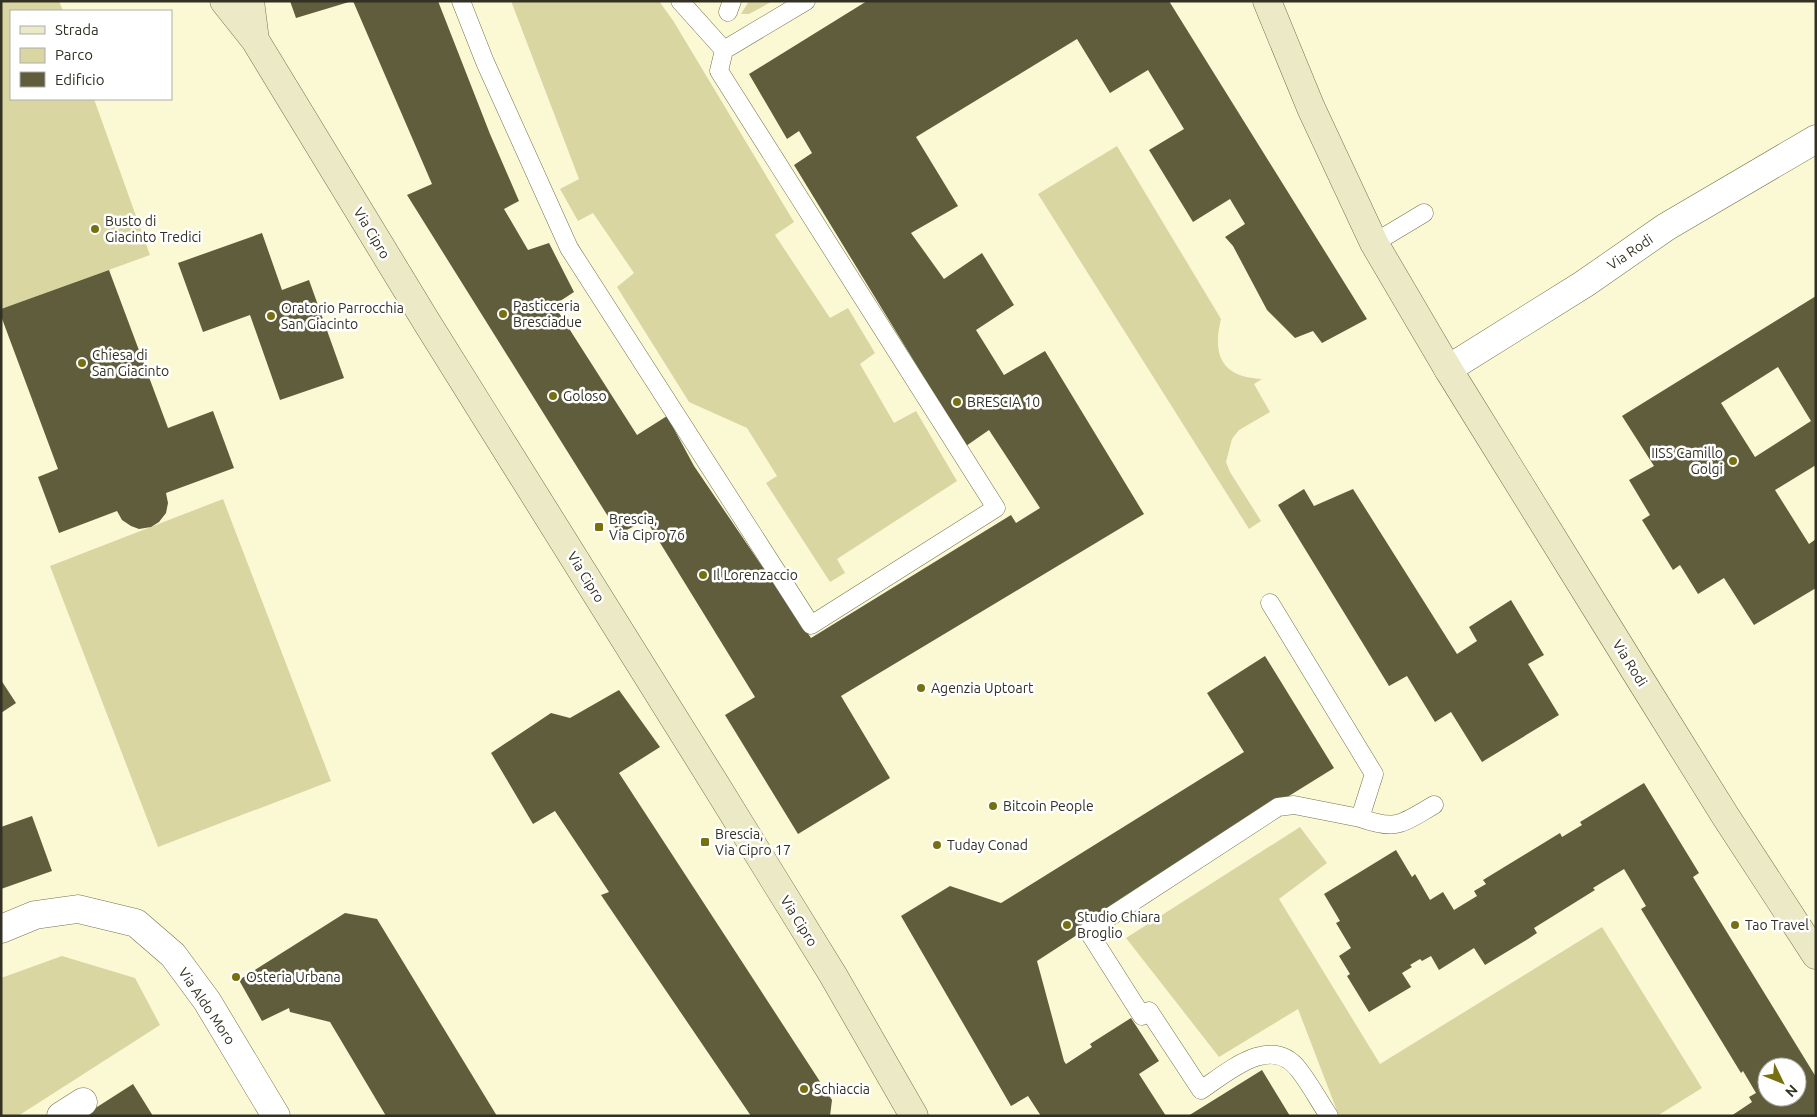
<svg xmlns="http://www.w3.org/2000/svg" width="1817" height="1117" font-family="Ubuntu,sans-serif">
<style>
.green{fill:#dad6a1}
.building{fill:#5f5d3c;fill-rule:evenodd}
.lines{fill:none;stroke-linecap:round;stroke-linejoin:round}
.lane-casing{stroke:#747250;stroke-width:19}
.street-casing{stroke:#747250;stroke-width:29}
.secondary-casing{stroke:#747250;stroke-width:29}
.lane{stroke:#fff;stroke-width:18}
.street{stroke:#fff;stroke-width:28}
.secondary{stroke:#ece9c6;stroke-width:28}
.poi-dot{fill:#777010;stroke:#fff;stroke-width:2}
.labels{text-anchor:middle;dominant-baseline:central;stroke-width:5;stroke-linejoin:round;paint-order:stroke}
.poi-label{font-size:14px;fill:#323123;stroke:#fff;text-anchor:start}
.street-label{font-size:14px;fill:#323123;stroke:#fff}
</style>
<rect width="100%" height="100%" fill="#fbf9d4"/>
<path class="green" d="M1,1h58l4,10h-52v88h83l56,156 -149,54z
M511,1h148l15,21 120,200 -19,13 55,83 18,-10 27,45 -15,11 34,59 22,-12 41,70 -120,78 8,14 -15,9 -64,-99 11,-7 -30,-48 -58,-26 -72,-115 17,-14 -41,-60 -15,8 -18,-32 19,-10z
M749,1h24l-24,13h-8z
M1117,146l104,173c-9,37 1,58 41,60l-8,5 16,28 -31,18 -7,9 -6,23 4,10 31,49 -12,8 -211,-335z
M223,499l108,282 -173,66 -108,-281z
M1300,827l27,36 -48,36 101,165 222,-137 100,161 -45,28h-318l-41,-107 -79,48 -93,-119z
M62,956l73,22 25,47 -142,91h-17v-138z"/>
<path class="building" d="M290,1h59v1l-53,16z
M353,1h85l52,133 29,67 -15,8 24,41 21,-7 25,49 -20,13 83,130 30,-19 27,50 117,172 200,-123 5,8 24,-15 -51,-78 -23,16 -172,-281 18,-12 -13,-22 -12,8 -38,-65 118,-73h302l198,318 -45,24 -9,-12 -18,7 -28,-28 -34,-64 -8,-9 20,-13 -15,-25 -37,23 -44,-72 35,-21 -36,-59 -38,23 -33,-54 -161,98 42,69 -47,27 33,46 38,-26 32,52 -38,25 28,45 41,-24 99,163 -303,182 49,82 -92,56 -73,-119 30,-18 -109,-177 -27,14 -212,-339 25,-11z
M262,233l20,57 27,-10 35,98 -64,22 -30,-85 -47,17 -25,-69z
M109,270l59,158 45,-17 21,57 -68,25 2,10 -2,10 -7,9 -8,5 -12,2 -8,-3 -9,-6 -5,-9 -58,22 -21,-56 20,-8 -57,-153v-7z
M1816,296v169l-41,25 34,54 7,-5v49l-62,37 -30,-47 -26,16 -18,-29 -7,5 -31,-50 8,-5 -21,-35 25,-14 -32,-50zM1778,367l33,54 -56,36 -34,-54z
M1304,489l10,17 39,-17 104,165 20,-13 -8,-14 42,-27 33,55 -16,9 31,51 -77,47 -31,-50 -16,10 -28,-46 -18,10 -111,-181z
M1265,656l69,112 -92,57 -2,4 -203,132 27,100 2,3 26,-17 -2,-3 41,-26 28,43 -20,13 27,42h-125l-13,-20 -17,10 -110,-190 49,-30 51,17 243,-151 -37,-59z
M1,680l15,23 -15,10z
M619,690l41,57 -41,26 213,327 -2,16h-79l-150,-221 8,-3 -54,-81 -22,13 -42,-71 60,-40 19,5z
M1644,783l55,90 -6,4 123,200v39h-85l21,-14 -3,-5 7,-4 -13,-22 -2,2 -100,-164 5,-3 -22,-37 -31,19 2,2 -61,38 3,5 -9,6 -43,26 -11,-17 -35,22 -8,-14 -9,5 -2,-2 -10,6 2,2 -10,6 9,14 -42,25 -22,-36 3,-2 -11,-18 12,-8 -15,-25 4,-2 -16,-27 72,-44 16,27 3,-3 15,26 13,-8 11,18 23,-14 -3,-5 12,-7 -3,-4 77,-47 2,4 20,-12 -2,-3zM1767,1067h30v30h-30z
M32,816l20,55 -51,18v-62z
M345,913l32,6 120,197h-111l-56,-94 -40,-10 -1,-4 -27,13 -23,-41z
M1262,1070l28,46h-102z
M133,1084l20,32h-70z"/>
<g class="lines">
<g class="lane-casing">
<path id="lane" d="M461,1l24,61 84,186 242,377 185,-117 -277,-437 5,-21
M680,1l44,49 82,-49
M728,12l4,-11
M1374,243l50,-30
M1270,603l104,171 -14,44c37,13 41,6 74,-13
M1329,1116c-10,-15 -19,-32 -30,-46 -28,-37 -71,2 -98,20l-52,-79 -7,5 -54,-85 190,-124 16,-2 66,13"/>
</g>
<g class="street-casing">
<path id="street" d="M1448,369l136,-85 82,-57 150,-88
M1,929l34,-14 43,-6 58,14 37,32 34,46 69,115
M61,1116l22,-14"/>
</g>
<g class="secondary-casing">
<path id="secondary" d="M224,1l31,39 171,281 286,458 121,196 81,141
M250,1l5,39
M1267,1l44,107 63,135 74,126 192,310 86,138 90,138"/>
</g>
<use href="#lane" class="lane"/>
<use href="#street" class="street"/>
<use href="#secondary" class="secondary"/>
</g>
<g class="poi-dot">
<circle cx="95" cy="229" r="5"/>
<circle cx="503" cy="314" r="5"/>
<circle cx="271" cy="316" r="5"/>
<circle cx="82" cy="363" r="5"/>
<circle cx="553" cy="396" r="5"/>
<circle cx="957" cy="402" r="5"/>
<circle cx="1733" cy="461" r="5"/>
<rect x="594" y="522" width="10" height="10" rx="2.5"/>
<circle cx="703" cy="575" r="5"/>
<circle cx="921" cy="688" r="5"/>
<circle cx="993" cy="806" r="5"/>
<rect x="700" y="837" width="10" height="10" rx="2.5"/>
<circle cx="937" cy="845" r="5"/>
<circle cx="1067" cy="925" r="5"/>
<circle cx="1735" cy="925" r="5"/>
<circle cx="236" cy="977" r="5"/>
<circle cx="804" cy="1089" r="5"/>
</g>
<g class="labels">
<g class="poi-label">
<text x="105" y="221">Busto di<tspan x="105" dy="16">Giacinto Tredici</tspan></text>
<text x="513" y="306">Pasticceria<tspan x="513" dy="16">Bresciadue</tspan></text>
<text x="281" y="308">Oratorio Parrocchia<tspan x="281" dy="16">San Giacinto</tspan></text>
<text x="92" y="355">Chiesa di<tspan x="92" dy="16">San Giacinto</tspan></text>
<text x="563" y="396">Goloso</text>
<text x="967" y="402">BRESCIA 10</text>
<text x="1723" y="453" text-anchor="end">IISS Camillo<tspan x="1723" dy="16">Golgi</tspan></text>
<text x="609" y="519">Brescia,<tspan x="609" dy="16">Via Cipro 76</tspan></text>
<text x="713" y="575">Il Lorenzaccio</text>
<text x="931" y="688">Agenzia Uptoart</text>
<text x="1003" y="806">Bitcoin People</text>
<text x="715" y="834">Brescia,<tspan x="715" dy="16">Via Cipro 17</tspan></text>
<text x="947" y="845">Tuday Conad</text>
<text x="1077" y="917">Studio Chiara<tspan x="1077" dy="16">Broglio</tspan></text>
<text x="1745" y="925">Tao Travel</text>
<text x="246" y="977">Osteria Urbana</text>
<text x="814" y="1089">Schiaccia</text>
</g>
<g class="street-label">
<text transform="translate(372 233) rotate(59)">Via Cipro</text>
<text transform="translate(1630 252) rotate(-34)">Via Rodi</text>
<text transform="translate(586 577) rotate(58)">Via Cipro</text>
<text transform="translate(1630 663) rotate(58)">Via Rodi</text>
<text transform="translate(799 921) rotate(58)">Via Cipro</text>
<text transform="translate(207 1006) rotate(56)">Via Aldo Moro</text>
</g>
</g>
<rect width="1817" height="1117" fill="none" stroke="#323123" stroke-width="5"/>
<rect x="10" y="10" width="162" height="90" fill="#ffffff" stroke="#adada7"/>
<rect x="20" y="26" width="25" height="8" fill="#ece9c6" stroke="#adada7"/>
<text x="55" y="35" font-size="15" fill="#323123">Strada</text>
<rect x="20" y="48" width="25" height="15" fill="#dad6a1" stroke="#adada7"/>
<text x="55" y="60" font-size="15" fill="#323123">Parco</text>
<rect x="20" y="72" width="25" height="15" fill="#5f5d3c" stroke="#adada7"/>
<text x="55" y="85" font-size="15" fill="#323123">Edificio</text>
<g transform="translate(1782 1082) rotate(133)"><circle r="24" fill="#ffffff" stroke="#adada7"/>
<path d="M0-4L9 19L0 12L-9 19Z" fill="#777010"/>
<text y="-8" font-size="14" font-weight="bold" text-anchor="middle" fill="#323123">N</text>
</g>
</svg>
